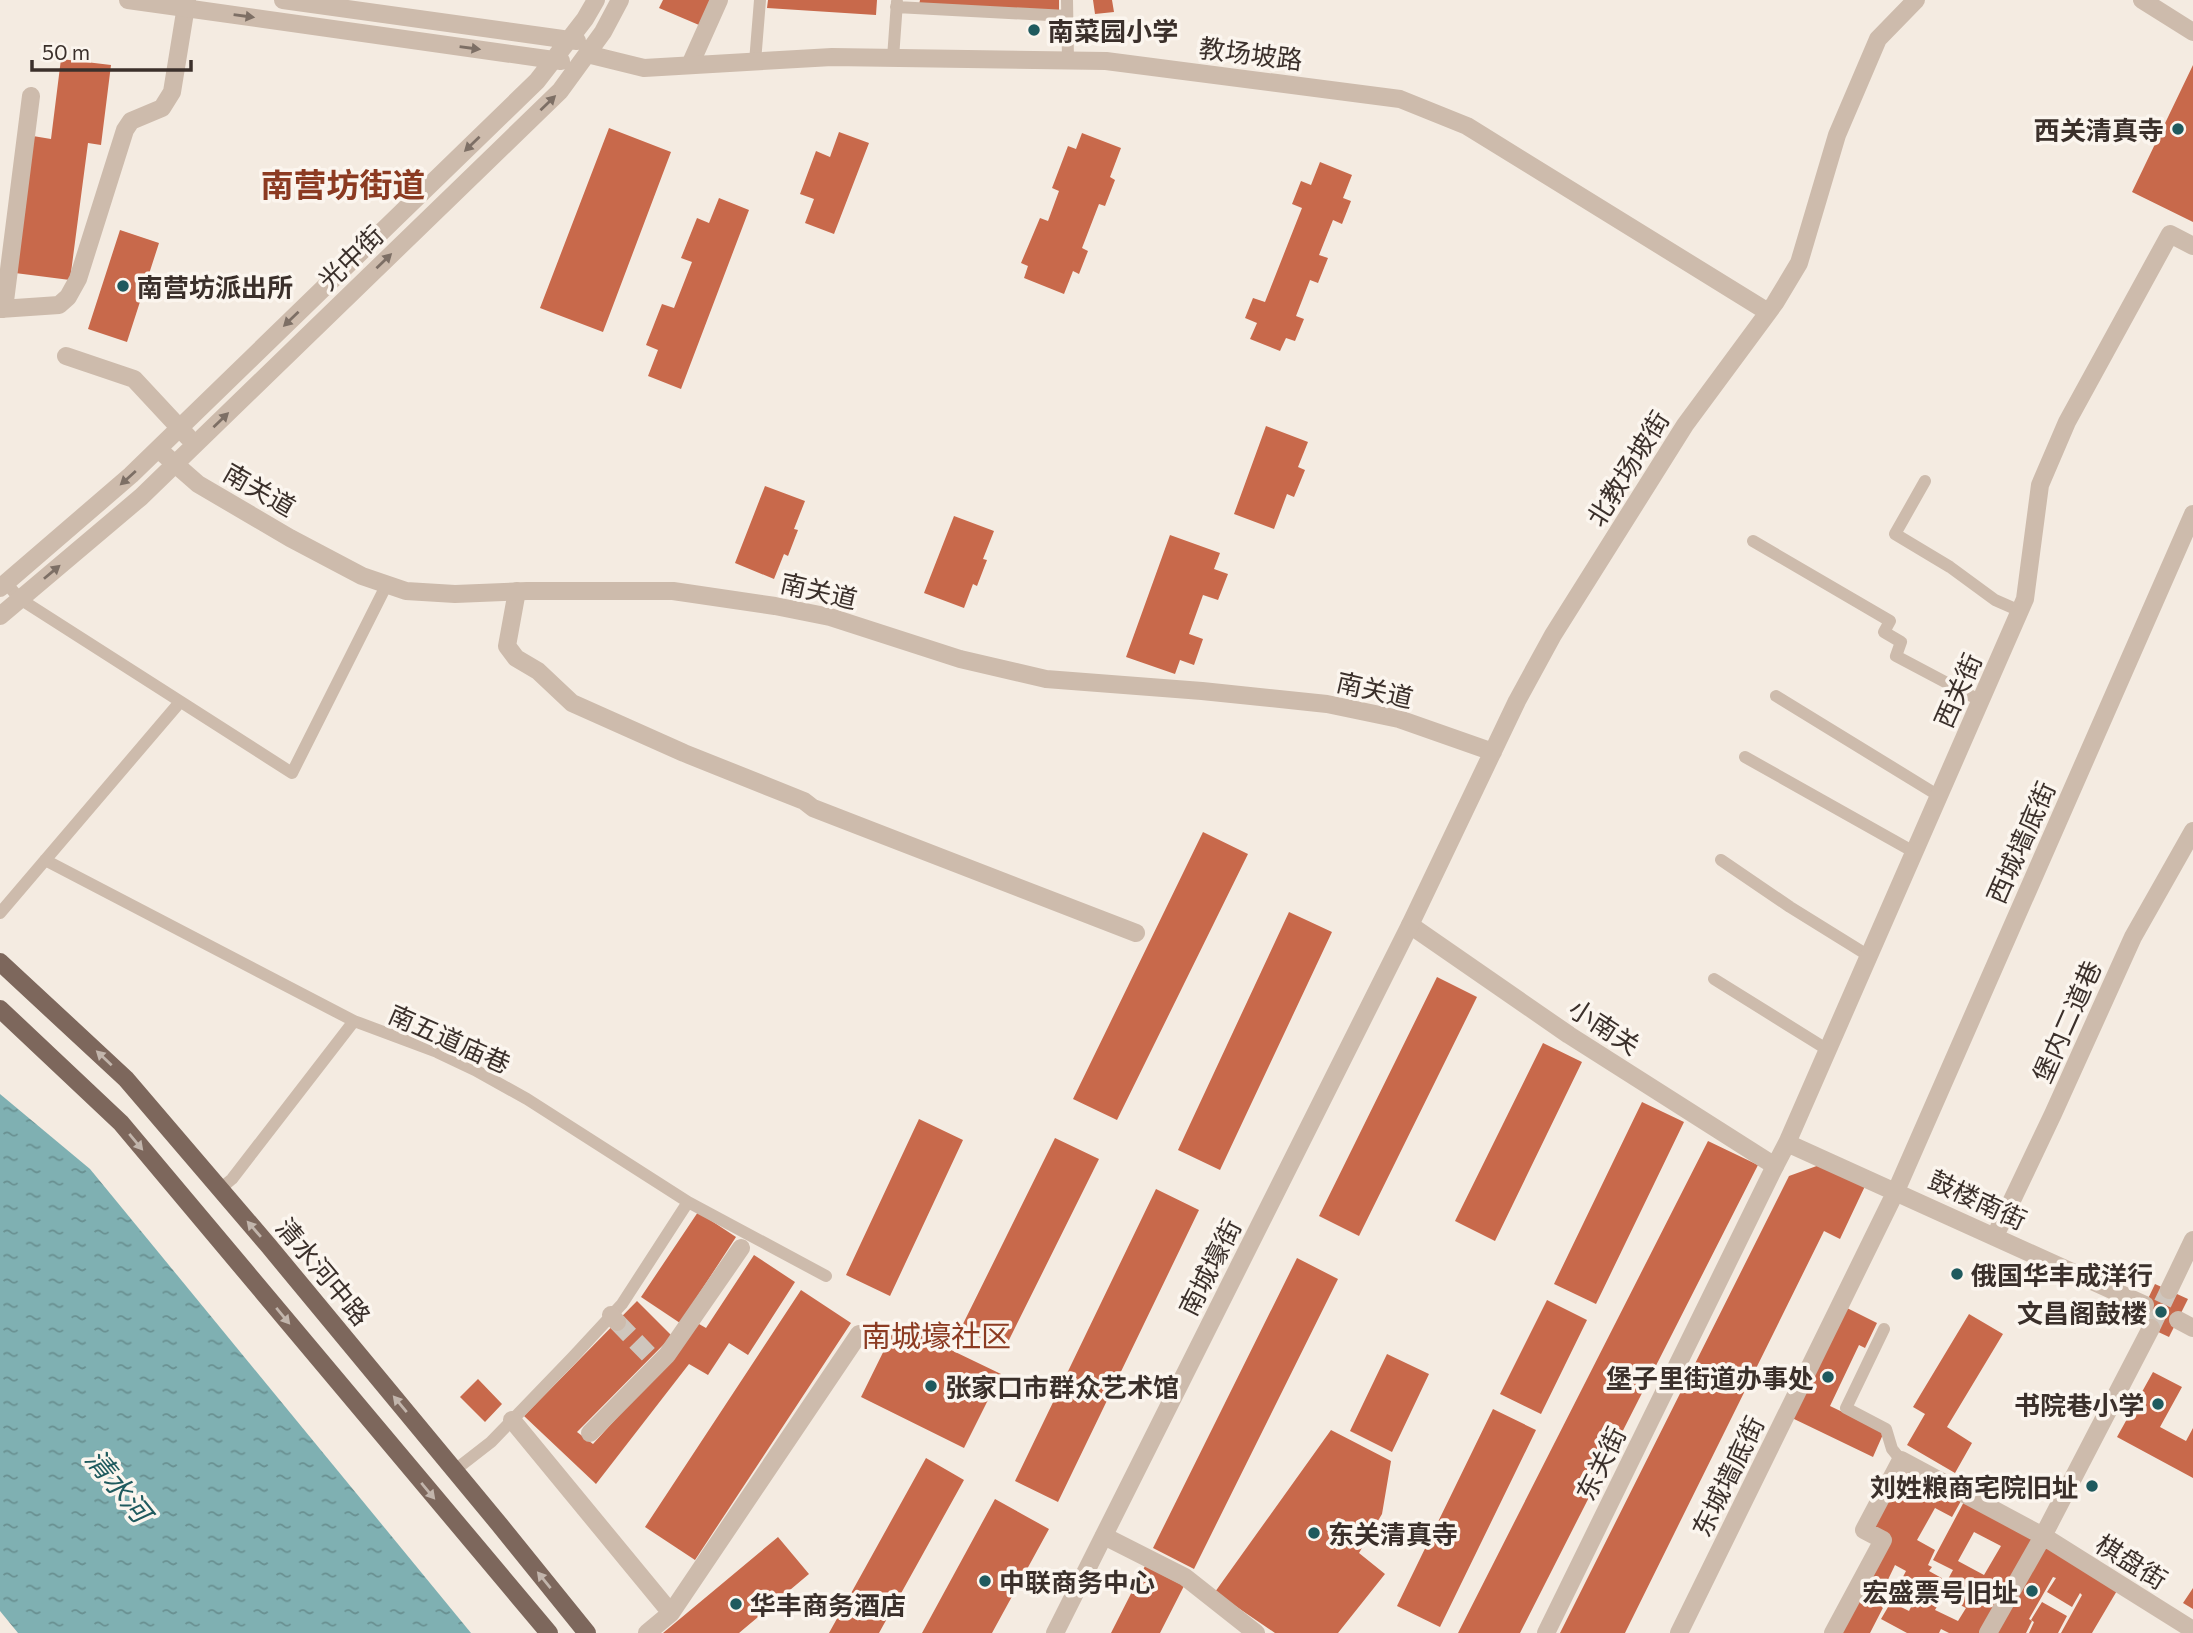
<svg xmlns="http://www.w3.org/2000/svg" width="2193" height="1633" font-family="Commissioner,'Noto Sans SC',sans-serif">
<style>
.water{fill:url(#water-ripples)}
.building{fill:#c8694b;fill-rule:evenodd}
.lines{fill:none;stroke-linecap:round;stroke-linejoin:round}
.minor-tunnel{stroke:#cfc6bd;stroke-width:18;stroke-dasharray:18 9;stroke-linecap:butt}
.service{stroke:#cdbbac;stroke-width:12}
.pedestrian{stroke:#cdbbac;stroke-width:18}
.minor{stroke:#cdbbac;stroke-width:18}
.tertiary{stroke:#cdbbac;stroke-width:18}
.primary{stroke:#7d675c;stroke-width:18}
.oneway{fill:#7d6f65}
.oneway2{fill:#c2b5ac}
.poi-dot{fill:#1f5a5e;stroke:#fbf5ee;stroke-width:2.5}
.labels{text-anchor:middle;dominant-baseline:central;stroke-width:7;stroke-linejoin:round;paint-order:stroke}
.poi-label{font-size:26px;font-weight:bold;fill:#3b302b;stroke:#fbf5ee;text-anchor:start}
.street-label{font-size:26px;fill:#3b302b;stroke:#fbf5ee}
.water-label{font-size:28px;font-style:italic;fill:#1f5a5e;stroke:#fbf5ee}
.quarter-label{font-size:30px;fill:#8c3b22;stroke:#fbf5ee}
.district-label{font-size:33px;font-weight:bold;fill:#8c3b22;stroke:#fbf5ee}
</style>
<defs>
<pattern id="water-ripples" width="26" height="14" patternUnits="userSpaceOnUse" patternTransform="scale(1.75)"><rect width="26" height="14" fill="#7fb0b2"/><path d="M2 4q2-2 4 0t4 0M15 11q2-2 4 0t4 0" fill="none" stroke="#699091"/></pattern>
</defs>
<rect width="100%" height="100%" fill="#f4ebe1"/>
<path class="water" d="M0,1094l90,75 381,464h-453l-18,-22z"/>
<path class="building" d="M663,0h47l-11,25 -40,-17z
M768,0h109l-1,15 -109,-7z
M920,0h139v12l-140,-7z
M1093,0h19l2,12 -19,2z
M61,59l50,6 -10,80 -13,-2 -18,137 -55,-7 18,-137 18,3z
M2193,65v157l-61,-30z
M609,128l62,24 -68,180 -63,-24z
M839,132l30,11 -35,91 -29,-11 9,-24 -14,-5 16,-43 14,6z
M1082,133l39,15 -11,29 5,3 -10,26 -6,-2 -17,44 6,3 -9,23 -6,-3 -9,23 -40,-16 4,-12 -7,-3 19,-45 8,3 11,-30 -7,-3 16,-42 8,3z
M1320,162l32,13 -9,23 8,3 -9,23 -9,-4 -14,35 9,3 -10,25 -8,-3 -14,36 8,3 -9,22 -9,-3 -6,13 -30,-12 7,-16 -12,-5 8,-20 12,4 37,-94 -10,-4 9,-23 10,4z
M719,198l30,12 -68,179 -33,-13 10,-26 -12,-5 16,-41 12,4 18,-46 -11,-4 16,-40 12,5z
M120,230l39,13 -32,99 -39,-13z
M1266,426l42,16 -10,25 7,3 -11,27 -7,-3 -13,35 -40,-15z
M765,486l40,15 -11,28 4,1 -10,26 -4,-2 -10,25 -39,-16z
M954,516l40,15 -11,28 4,1 -10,26 -4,-2 -9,24 -40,-15z
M1170,535l50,18 -6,16 14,5 -10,26 -15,-5 -14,39 14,5 -9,26 -14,-5 -5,14 -49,-17z
M1203,832l45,22 -131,266 -44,-21z
M1289,912l43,20 -112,238 -42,-20z
M1437,977l40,20 -118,239 -40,-20z
M1543,1043l39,19 -87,179 -40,-20z
M1642,1102l42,20 -88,182 -42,-20z
M919,1119l44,21 -73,156 -44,-21z
M1055,1138l44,21 -95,191 -43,-22z
M1708,1141l50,24 -238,468h-62z
M1825,1163l41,21 -26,55 -16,-8 -199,402h-65l229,-457z
M1156,1189l43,21 -141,292 -43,-21z
M698,1212l38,25 -56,86 -39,-26z
M754,1255l41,27 -47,73 -19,-12 -21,32 -19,-11 -93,120 -72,-68 113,-115 35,35 -95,96 16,12 80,-88 26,-32 7,4z
M1297,1258l41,21 -144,290 -41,-21z
M2155,1284l33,15 -19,38 -32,-15z
M801,1290l50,33 -156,237 -50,-33z
M1547,1300l40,20 -46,94 -41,-20z
M1845,1307l32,16 -12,25 -6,-3 -29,61 54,26 -11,25 -81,-39z
M1969,1314l34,20 -56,93 25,16 -17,30 -48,-28 18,-31 -12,-7z
M897,1324l104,50 -37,74 -103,-51z
M1387,1354l42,20 -37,78 -42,-21z
M2153,1372l29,15 -22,40 26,14 7,-13v50l-76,-41z
M478,1379l24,25 -17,18 -25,-25z
M1493,1409l43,21 -96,197 -43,-21z
M1331,1430l60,31 -9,53 -23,39 26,21 -47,59h-63l-60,-41z
M926,1458l38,22 -85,153h-50z
M1902,1467l59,34 -9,16 -17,-9 -18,32 18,10 -7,15 4,2 -3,4 18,10 6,-11 -20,-10 33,-62 69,41 -53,94h-33l-8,-4 -2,4h-32l-26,-14 10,-17 18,9 2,-4 -19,-9 14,-27 -11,-6 -11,23 -16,-8 21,-41 -21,-11zM1974,1532l27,14 -17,29 -26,-14zM1943,1596l23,12 -8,13 -23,-11z
M995,1499l54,30 -57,104h-70z
M778,1537l31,37 -70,59h-76z
M2044,1545l74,44 -26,44h-31l21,-38 -2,-2 -8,14 -25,-15 9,-14 -3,-1 -24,42 3,2 -6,12h-32z
M1145,1566l39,20 -24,47h-49z
M1862,1586l25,14 -17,33h-33z
M2193,1588v21l-10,-6z
M2042,1602l25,14 -9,17h-29l5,-11 -3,-2z"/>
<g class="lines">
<path class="minor-tunnel" d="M617,1322l34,35
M2151,1328l18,-38"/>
<path class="service" d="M1067,0l1,60
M896,7l171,9
M893,58l4,-56
M755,62l5,-62
M1925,481l-30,53 55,33 45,33 25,11
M1753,541l137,80 -6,11 17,10 -5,14 85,45
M6,583l14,16 272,174 95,-189
M1776,696l163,100
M1745,757l169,95
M45,860l309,161 83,31 38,18 52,29 161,103 138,74
M1721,860l69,47 79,49
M0,913l180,-211
M1714,979l114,71
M220,1189l12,-10 122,-158
M1884,1329l-38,79 40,21 6,20 9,11
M455,1470l36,-28 82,-85 49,-53 66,-102"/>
<path class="pedestrian" d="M1546,1633l229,-467"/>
<path class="minor" d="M690,65l29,-65
M0,309l59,-4 9,-8 10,-18 47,-149 6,-9 31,-13 10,-16 15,-92
M4,309l27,-213
M517,591l-10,55 9,12 22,13 34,32 112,50 120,48 9,7 323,125
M1410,925l159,110 206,131 12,-23 238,-544 15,-114 27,-63 103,-188 23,12
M1787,1143l358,162
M1995,1236l58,-122 80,-177 60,-106
M2169,1290l24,-50
M611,1315l6,7
M2178,1320l15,8
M512,1420l159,193
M590,1433l77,-78 74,-107
M1104,1536l81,41 71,56
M647,1633l24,-20 188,-279
M1679,1633l217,-442 297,-677
M1833,1633l50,-93 -19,-10 37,-70 142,76 150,94
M1988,1633l55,-97 108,-208"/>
<path class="tertiary" d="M128,0l433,61
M283,0l294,41
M2142,0l51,32
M587,54l57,14 188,-11 274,4 294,38 67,27 301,186
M66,356l68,23 54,58
M158,449l40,35 92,54 72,38 44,15 49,3 72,-3h146l102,15 55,11 130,42 86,20 156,12 125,13 72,15 94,33
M0,588l131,-113 406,-394 48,-62 11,-19
M0,616l141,-119 419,-406 43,-59 17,-32
M1055,1633l355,-708 107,-224 36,-66 132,-210 90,-122 24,-40 38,-128 41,-96 38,-39"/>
<path class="primary" d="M0,962l126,117 142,166 231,279 88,109
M0,1009l121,114 428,510"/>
</g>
<defs><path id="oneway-solid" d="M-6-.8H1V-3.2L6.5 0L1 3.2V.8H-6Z" transform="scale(1.75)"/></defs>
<g class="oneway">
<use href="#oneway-solid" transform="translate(244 16) rotate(8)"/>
<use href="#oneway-solid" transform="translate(470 48) rotate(8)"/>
<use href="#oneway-solid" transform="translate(548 103) rotate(-44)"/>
<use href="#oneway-solid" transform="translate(472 144) rotate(136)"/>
<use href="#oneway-solid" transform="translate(384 261) rotate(-44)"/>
<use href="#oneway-solid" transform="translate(291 319) rotate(136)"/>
<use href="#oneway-solid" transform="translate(221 420) rotate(-44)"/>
<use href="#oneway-solid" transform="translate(128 478) rotate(138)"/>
<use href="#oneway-solid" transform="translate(52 572) rotate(-40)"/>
</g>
<g class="oneway2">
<use href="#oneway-solid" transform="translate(104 1058) rotate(-137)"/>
<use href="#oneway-solid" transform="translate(136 1142) rotate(50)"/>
<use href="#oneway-solid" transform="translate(254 1229) rotate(-131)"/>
<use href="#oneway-solid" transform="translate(283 1316) rotate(50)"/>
<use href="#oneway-solid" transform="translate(400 1404) rotate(-130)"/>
<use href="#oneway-solid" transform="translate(428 1491) rotate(50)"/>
<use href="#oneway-solid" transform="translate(544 1580) rotate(-129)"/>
</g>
<g class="poi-dot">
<circle cx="1034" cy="30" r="7"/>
<circle cx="2178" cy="129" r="7"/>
<circle cx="123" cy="286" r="7"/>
<circle cx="1957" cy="1274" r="7"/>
<circle cx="2161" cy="1312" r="7"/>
<circle cx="1828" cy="1377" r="7"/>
<circle cx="931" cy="1386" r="7"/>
<circle cx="2158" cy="1404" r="7"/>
<circle cx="2092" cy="1486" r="7"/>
<circle cx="1314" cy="1533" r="7"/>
<circle cx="985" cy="1581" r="7"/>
<circle cx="2032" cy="1591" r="7"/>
<circle cx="736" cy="1604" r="7"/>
</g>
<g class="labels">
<g class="poi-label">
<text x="1048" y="30">南菜园小学</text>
<text x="2164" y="129" text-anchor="end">西关清真寺</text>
<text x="137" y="286">南营坊派出所</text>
<text x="1971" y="1274">俄国华丰成洋行</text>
<text x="2147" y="1312" text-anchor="end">文昌阁鼓楼</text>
<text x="1814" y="1377" text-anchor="end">堡子里街道办事处</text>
<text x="945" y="1386">张家口市群众艺术馆</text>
<text x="2144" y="1404" text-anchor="end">书院巷小学</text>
<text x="2078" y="1486" text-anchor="end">刘姓粮商宅院旧址</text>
<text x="1328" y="1533">东关清真寺</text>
<text x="999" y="1581">中联商务中心</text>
<text x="2018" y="1591" text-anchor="end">宏盛票号旧址</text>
<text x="750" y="1604">华丰商务酒店</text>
</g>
<g class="street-label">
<text transform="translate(1251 53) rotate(7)">教场坡路</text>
<text transform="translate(350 257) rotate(-44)">光中街</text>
<text transform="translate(1627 468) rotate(-58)">北教场坡街</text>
<text transform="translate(260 489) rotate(30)">南关道</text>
<text transform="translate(819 590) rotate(13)">南关道</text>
<text transform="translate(1375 689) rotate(13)">南关道</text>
<text transform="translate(1957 690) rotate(-66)">西关街</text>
<text transform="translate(2020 842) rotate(-66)">西城墙底街</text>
<text transform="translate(2066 1021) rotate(-66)">堡内二道巷</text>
<text transform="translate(1605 1026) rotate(33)">小南关</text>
<text transform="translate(450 1038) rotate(24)">南五道庙巷</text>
<text transform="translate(1978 1199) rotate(25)">鼓楼南街</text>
<text transform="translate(1209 1267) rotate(-63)">南城壕街</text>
<text transform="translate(324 1271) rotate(50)">清水河中路</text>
<text transform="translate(1600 1463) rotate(-64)">东关街</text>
<text transform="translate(1727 1476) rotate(-64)">东城墙底街</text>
<text transform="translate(2132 1561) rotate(32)">棋盘街</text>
</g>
<g class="water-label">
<text transform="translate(119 1485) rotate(51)">清水河</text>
</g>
<g class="quarter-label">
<text x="936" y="1334">南城壕社区</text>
</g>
<g class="district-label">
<text x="343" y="183">南营坊街道</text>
</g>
</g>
<path d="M32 60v10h159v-10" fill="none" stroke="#3b302b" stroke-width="3.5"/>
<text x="42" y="60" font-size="21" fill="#3b302b" stroke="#fbf5ee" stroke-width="5" paint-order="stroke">50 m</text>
</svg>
